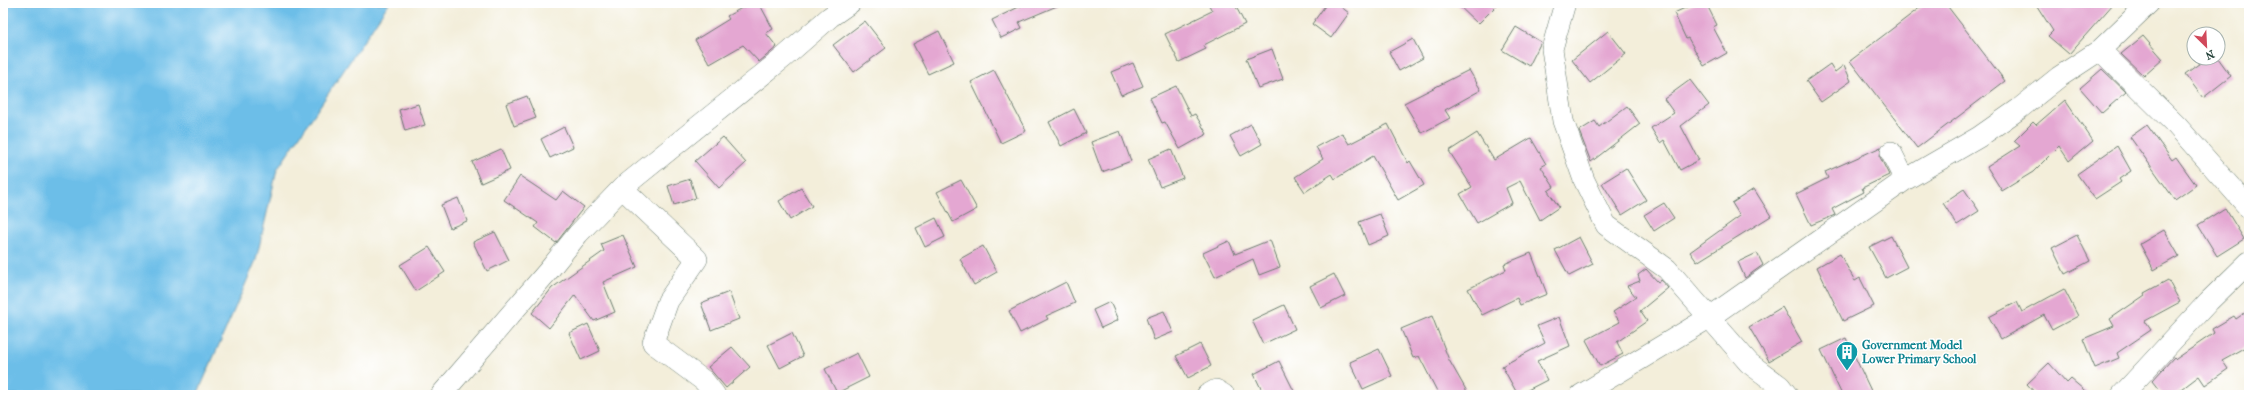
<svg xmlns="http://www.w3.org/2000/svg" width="2252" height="398" font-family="'IM FELL French Canon',serif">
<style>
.water{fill:#6cbee8;stroke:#467e8e}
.building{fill:#e4a7d2}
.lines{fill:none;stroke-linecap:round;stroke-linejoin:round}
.minor-casing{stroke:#697b6e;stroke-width:22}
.minor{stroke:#fff;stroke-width:21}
.labels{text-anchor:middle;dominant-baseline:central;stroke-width:3;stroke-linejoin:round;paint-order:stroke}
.culture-label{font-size:12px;font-weight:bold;fill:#0d838f;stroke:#fff;text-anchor:start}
</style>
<rect width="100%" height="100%" fill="#fff"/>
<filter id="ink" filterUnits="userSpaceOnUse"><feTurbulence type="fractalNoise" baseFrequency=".025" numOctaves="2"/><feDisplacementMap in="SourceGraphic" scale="8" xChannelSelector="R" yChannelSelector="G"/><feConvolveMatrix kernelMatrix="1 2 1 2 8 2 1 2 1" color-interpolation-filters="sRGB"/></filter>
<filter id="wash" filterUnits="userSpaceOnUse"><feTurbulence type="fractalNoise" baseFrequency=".012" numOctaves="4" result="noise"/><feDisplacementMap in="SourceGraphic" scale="16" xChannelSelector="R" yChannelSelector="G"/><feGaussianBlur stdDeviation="0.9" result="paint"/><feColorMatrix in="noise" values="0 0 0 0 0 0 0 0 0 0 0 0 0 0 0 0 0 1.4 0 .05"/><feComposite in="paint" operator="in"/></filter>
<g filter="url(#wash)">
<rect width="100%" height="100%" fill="#f3eeda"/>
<path class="water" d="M3,3h386l-112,167 -21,90 -59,135h-194z"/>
<g id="blocks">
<path class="building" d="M751,3h8l14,26 -7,4 11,14 -18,15 -16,-17 -33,19 -15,-24 34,-21 -2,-3z
M1027,3h37l-45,19 3,6 -21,10 -9,-18z
M1208,3h26l11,21 -41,21 2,4 -27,13 -14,-28 47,-23z
M1327,3h9l13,10 -18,25 -19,-14z
M1456,3h43l-21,21z
M1696,3h10l11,22 -4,2 14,26 -23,13 -16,-28 -2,1 -12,-26z
M1926,3h19l60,78 -88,67 -67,-87z
M2035,3h79l-45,51 -21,-18 5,-5z
M865,21l21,27 -32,24 -21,-27z
M1516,27l25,15 -12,24 -27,-16z
M939,31l15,31 -26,12 -15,-30z
M1608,31l18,23 -36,29 -18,-23z
M2143,36l20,23 -19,17 -23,-22z
M1413,39l10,19 -24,13 -10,-19z
M1272,49l11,30 -25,9 -12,-29z
M2207,58h11l13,18 -28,22 -18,-24z
M1133,63l10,23 -22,9 -10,-23z
M1830,64l5,8 9,-7 7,16 -30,21 -15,-21z
M2102,69l24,23 -24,21 -22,-25z
M994,70l32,61 -25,12 -30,-61z
M1469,70l12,20 -36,20 5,8 -28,15 -18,-30z
M1690,80l19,25 -28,21 18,34 -19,10 -16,-30 -4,3 -9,-15 23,-15 -10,-14z
M1176,86l15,30 4,-2 12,20 -27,15 -15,-27 -3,1 -12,-25z
M527,96l9,22 -22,8 -8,-22z
M2065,100l28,41 -24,20 -10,-15 -26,26 -31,19 -15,-24 33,-21 -6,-5 19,-19 3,3z
M418,104l7,21 -20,6 -6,-21z
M1627,106l13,18 -49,38 -12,-31 16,-10 4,6z
M1074,109l12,24 -25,13 -12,-24z
M1251,124l11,20 -21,12 -11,-20z
M1388,124l20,39 2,-2 14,24 -26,15 -25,-44 -38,23 -3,-5 -27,18 -10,-15 28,-18 -7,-12 26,-14 7,11z
M2147,125l25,35 4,-3 20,28 -21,15 -45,-63z
M564,127l9,20 -23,11 -9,-19z
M1120,131l11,30 -29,11 -11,-30z
M1477,133l17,27 37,-22 15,26 -5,3 13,20 -6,4 11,16 -19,13 -20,-39 -14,7 6,15 -35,20 -17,-29 12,-7 -23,-36z
M723,137l23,26 -27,25 -24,-27z
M2117,146l14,25 -12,8 2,3 -26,17 -18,-25z
M1881,147l-1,10 9,18 -27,13 2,4 -32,17 3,6 -24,10 -15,-31 32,-16 -3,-6z
M501,149l9,21 -29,13 -9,-21z
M1171,149l12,29 -23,9 -12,-28z
M1626,168l20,32 -24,15 -20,-32z
M520,176l36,24 7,-9 21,16 -28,36 -21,-16 3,-4 -34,-23z
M690,179l6,19 -22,7 -6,-19z
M961,180l16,29 -24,13 -16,-30z
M801,188l11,18 -22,14 -11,-19z
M1754,189l17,27 -74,46 -7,-10 50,-36 -8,-13z
M1964,189l15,22 -22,14 -14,-22z
M458,198l9,23 -17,7 -9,-23z
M1664,203l10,15 -20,13 -10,-16z
M2225,208l19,31 -27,17 -19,-31z
M1380,214l9,22 -21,9 -9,-23z
M936,218l9,19 -20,10 -9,-19z
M2164,230l15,26 -25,14 -14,-26z
M495,232l14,28 -22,11 -14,-29z
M623,235l14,32 -34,15 12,30 -21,9 -19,-26 -26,33 -17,-15 20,-25 52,-37 -3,-7z
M2077,235l13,26 -25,13 -13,-26z
M1891,236l16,31 -21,11 -17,-31z
M1579,237l14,27 -24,12 -14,-26z
M1270,240l10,27 -21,8 -6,-16 -38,18 -12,-24 26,-12 6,13z
M983,246l14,26 -23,13 -14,-26z
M429,247l16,25 -29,19 -16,-26z
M1531,253l16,41 -27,11 -3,-7 -35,17 -14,-26 38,-19 -2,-6z
M1757,253l6,12 -18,13 -7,-16z
M1840,254l15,27 5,-3 14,28 -31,15 -26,-54z
M1646,269l12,13 3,-2 7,8 -28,23 7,10 -30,21 6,12 -23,12 -14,-26 34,-18 -7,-10 23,-15 -9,-11 13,-5 -2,-6z
M1334,274l11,22 -24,12 -11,-22z
M2168,280l12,22 -35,19 6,9 -34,23 2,5 -24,10 -12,-29 31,-13 -4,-7 35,-24 -1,-2z
M1066,282l9,21 -29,13 2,3 -28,14 -11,-22z
M2064,289l14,27 -26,14 -8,-15 -43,24 -12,-22 28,-15 5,10z
M729,292l10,27 -28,11 -10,-27z
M1110,302l8,18 -17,8 -8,-18z
M1284,305l11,24 -32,15 -11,-24z
M1782,307l20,35 -33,19 -20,-34z
M2249,310v35l-27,15 6,9 -23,16 -6,-9 -25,19h-11l-11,-14 22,-24 2,2 38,-26 -2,-4 22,-13 2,3z
M1164,311l9,21 -19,8 -8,-22z
M1432,316l17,44 20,35h-30l-20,-39 -6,2 -12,-29z
M1559,317l11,29 -33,15 10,19 -29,15 -16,-29 43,-23 -8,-17z
M588,324l12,27 -19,9 -12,-27z
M792,333l11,23 -23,12 -12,-23z
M1846,338l27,57h-31l-21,-45z
M1200,344l11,22 -23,12 -12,-22z
M732,347l18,20 -24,21 -18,-21z
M1379,349l13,27 -29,13 -13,-27z
M857,353l12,24 -32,16 -12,-24z
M1279,361l17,34h-32l-10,-21z
M2049,363l18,20 4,-4 19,16h-53l-10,-11z"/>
</g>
</g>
<g filter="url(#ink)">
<use href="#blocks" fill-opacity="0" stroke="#697b6e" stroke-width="1"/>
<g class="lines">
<g class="minor-casing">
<path id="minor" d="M1565,3l-13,46 11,72 21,59 22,45 61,44 82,94 31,23 7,9
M2100,50l49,-47
M1891,152l14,28 74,-43 40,-28 40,-32 41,-27 77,76 72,82
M622,188l75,71 -29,42 -15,42 51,38 11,14
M441,395l108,-125 29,-36 44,-46 161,-130 47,-41 20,-14
M1207,395l9,-5 8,5
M1581,395l129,-78 195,-137
M2122,395l87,-94 40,-39"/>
</g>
<use href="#minor" class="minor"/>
</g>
</g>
<defs>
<g id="building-pin" transform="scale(1.15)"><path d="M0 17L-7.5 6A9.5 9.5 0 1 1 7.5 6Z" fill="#0f9aa8" stroke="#fff"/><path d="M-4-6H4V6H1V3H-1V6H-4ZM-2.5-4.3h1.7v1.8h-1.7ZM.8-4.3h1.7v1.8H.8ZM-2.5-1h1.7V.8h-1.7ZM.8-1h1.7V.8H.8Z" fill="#fff"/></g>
</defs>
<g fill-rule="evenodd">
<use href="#building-pin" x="1847" y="352"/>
</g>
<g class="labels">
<g class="culture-label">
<text x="1862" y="345">Government Model<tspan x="1862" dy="14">Lower Primary School</tspan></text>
</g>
</g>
<rect width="2252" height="398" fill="none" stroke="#fff" stroke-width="16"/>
<g transform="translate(2206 46) rotate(156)"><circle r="19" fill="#ffffff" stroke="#a5b1ae"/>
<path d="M0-3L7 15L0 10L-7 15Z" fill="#d1495b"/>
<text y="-6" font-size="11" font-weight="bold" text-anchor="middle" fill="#1f3d34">N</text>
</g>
</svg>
